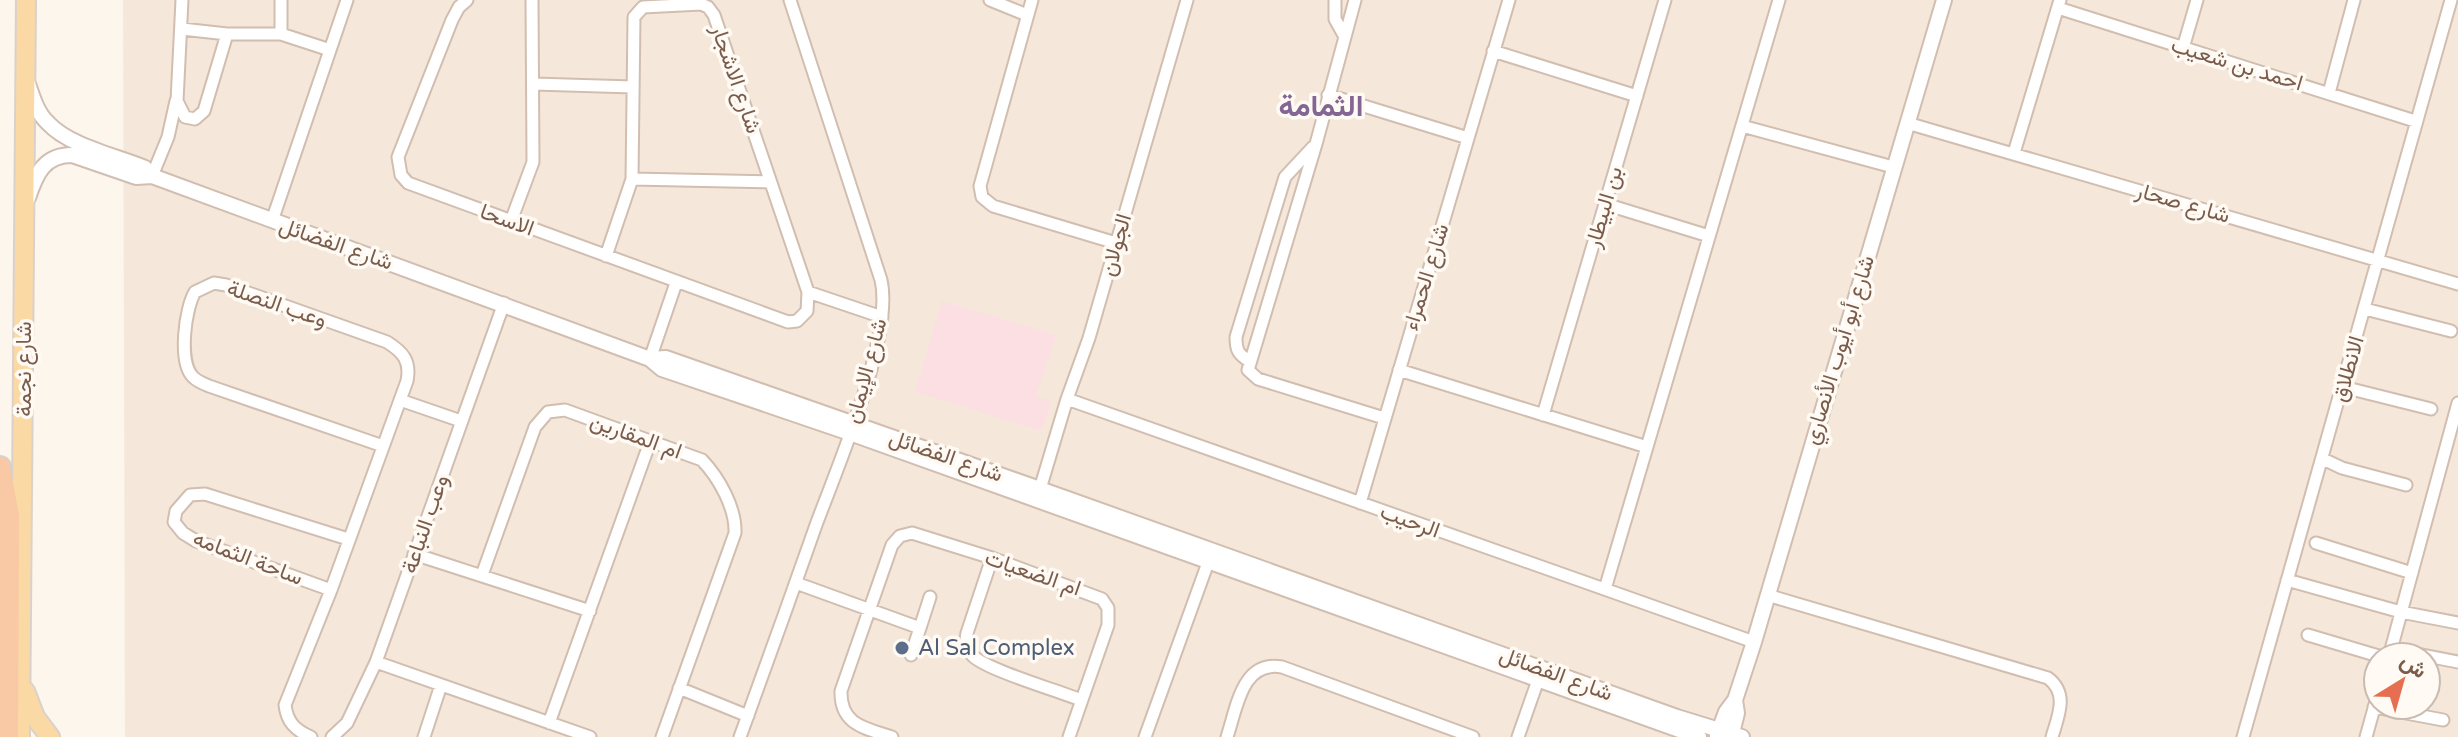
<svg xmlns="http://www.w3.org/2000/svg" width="2458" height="737" font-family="'Varela Round',Vazirmatn,sans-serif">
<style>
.residential{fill:#f5e8da;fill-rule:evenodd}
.medical{fill:#fbdfe3}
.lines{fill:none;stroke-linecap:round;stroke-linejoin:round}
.minor-casing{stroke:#d1beb0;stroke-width:15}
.tertiary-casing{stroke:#d1beb0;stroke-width:18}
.primary-casing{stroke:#dad1cd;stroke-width:22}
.trunk-casing{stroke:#dad1cd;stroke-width:24}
.minor{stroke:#fff;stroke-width:11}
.tertiary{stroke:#fff;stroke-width:14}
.primary{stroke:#fbd9a5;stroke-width:18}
.trunk{stroke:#f9c8a4;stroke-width:20}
.service-dot{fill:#5c6f8a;stroke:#fffaf3;stroke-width:3}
.labels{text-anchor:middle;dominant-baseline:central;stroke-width:7;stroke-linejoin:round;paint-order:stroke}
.street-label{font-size:22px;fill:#7a5c4d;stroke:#fffaf3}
.service-label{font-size:22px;fill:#4e5e75;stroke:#fffaf3;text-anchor:start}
.district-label{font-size:30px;font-weight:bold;fill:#846695;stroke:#fffaf3}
</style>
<rect width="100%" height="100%" fill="#fdf6ec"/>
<path class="residential" d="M123,0h2335v737h-2333zM2378,657h48v48h-48z"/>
<path class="medical" d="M942,301l115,34 -21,61 15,5 -9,30 -127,-39z"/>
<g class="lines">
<g class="minor-casing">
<path id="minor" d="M182,0l-5,101 8,16 10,2 9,-8 23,-77
M467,0l-8,7 -7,13 -54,137 3,18 7,8 380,139 9,-1 10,-10 1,-19 -94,-277 -6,-8 -7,-3 -58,3 -9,10 -2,162 -26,77
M990,0l37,15
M1032,0l-52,186 2,11 11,9 123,37
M1335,0v19l10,18
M1355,0l-39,144 -68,226 10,9 126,39
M2058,8l357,113
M182,29l45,5h54l49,16
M281,34v-34
M2183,48l14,-48
M1493,51l144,45
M534,84l99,3
M2329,93l25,-93
M1328,95l140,43
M1907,123l551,161
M1742,126l151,41
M2014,153l46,-153
M152,176l16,-39 8,-36
M632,179l138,3
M1605,204l104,32
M272,221l75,-221
M511,221l22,-59 -1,-162
M808,292l74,25
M2365,309l86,22
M650,359l26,-76
M1249,361c-11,-7 -13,-11 -13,-24l49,-160 28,-30
M1399,370l248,77
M2343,387l88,22
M1067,399l687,243
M400,400l61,21
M1543,415l122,-415
M2323,459l19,9 64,17
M1040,489l27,-90 22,-61 98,-338
M1360,503l149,-503
M2316,543l96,30
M414,554l176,57
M992,558l-25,75c-2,9 -1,16 6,23 14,14 86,35 108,44
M482,575l53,-148 13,-15 17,-2 137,50c17,18 34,48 33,73l-73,204
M2287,580l114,32 57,11
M796,583l124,45 10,-31
M1605,589l174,-589
M331,590l-135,-49 -13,-8 -9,-11 2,-11 14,-16 15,-1 143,45
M1767,595l281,83c21,16 10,38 4,59
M2308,635l74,22
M2391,649l67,13
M911,655l9,-27
M2389,657l69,-254
M376,662l214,75
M679,688l69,28
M2374,707l69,13
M549,723l101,-281
M311,737c-16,-7 -24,-15 -26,-32l46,-115 76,-209c4,-20 -4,-29 -20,-39l-161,-57 -12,-2 -19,9c-10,16 -17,70 -2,85 4,4 11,7 16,9l174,60
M332,737l15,-14 29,-61 128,-359
M424,737l17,-52
M740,737c26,-71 51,-141 76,-212 21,-57 78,-189 65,-245l-91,-280
M892,737c-27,-9 -52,-12 -51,-46l51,-146 8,-9 12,-3 80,25 110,41 6,9v17l-39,112
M1145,737l65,-180
M1227,737c10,-30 15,-77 55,-70l191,70
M1518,737l20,-57 6,-4
M2243,737l208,-737
M2366,737l12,-43"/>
</g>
<g class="tertiary-casing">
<path id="tertiary" d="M28,84c5,14 9,29 20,39 21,23 68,33 97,45l7,8 498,183 16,-1 374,131 637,228 65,20
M28,198c8,-24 16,-43 44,-43l64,22 16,-1
M650,359l12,10 188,64 849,304
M1717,736l9,-24 9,-12 19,-58 190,-642
M1731,737l6,-24 -2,-13"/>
</g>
<g class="primary-casing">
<path id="primary" d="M25,691l10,26 15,20
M20,737l6,-737"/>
</g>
<g class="trunk-casing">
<path id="trunk" d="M0,467l9,49 -1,221"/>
</g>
<use href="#minor" class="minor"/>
<use href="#tertiary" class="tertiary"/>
<use href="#primary" class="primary"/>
<use href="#trunk" class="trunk"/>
</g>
<circle class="service-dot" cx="902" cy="648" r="8"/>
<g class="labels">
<g class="street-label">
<text transform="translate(2237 64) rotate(17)">احمد بن شعيب</text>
<text transform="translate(736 79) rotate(71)">شارع الاشجار</text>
<text transform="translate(2183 203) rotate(16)">شارع صحار</text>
<text transform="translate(1604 207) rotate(-74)">بن البيطار</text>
<text transform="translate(507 220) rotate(20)">الاسحا</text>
<text transform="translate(336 244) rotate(19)">شارع الفضائل</text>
<text transform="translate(1116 245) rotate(-74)">الجولان</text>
<text transform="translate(1426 277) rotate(-73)">شارع الحمراء</text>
<text transform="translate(277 304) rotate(19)">وعب النصلة</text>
<text transform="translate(1839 350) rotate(-73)">شارع أبو أيوب الأنصاري</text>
<text transform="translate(24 369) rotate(-90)">شارع نجمة</text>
<text transform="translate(2348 369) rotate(-74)">الانطلاق</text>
<text transform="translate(866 371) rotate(-75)">شارع الإيمان</text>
<text transform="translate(636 436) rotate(20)">ام المقارين</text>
<text transform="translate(946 456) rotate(19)">شارع الفضائل</text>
<text transform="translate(1410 521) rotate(20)">الرحيب</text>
<text transform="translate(425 524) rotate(-71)">وعب النباعة</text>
<text transform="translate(248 558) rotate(21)">ساحة الثمامه</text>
<text transform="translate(1033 573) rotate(19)">ام الضعيات</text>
<text transform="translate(1556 674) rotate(20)">شارع الفضائل</text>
</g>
<g class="service-label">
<text x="918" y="648">Al Sal Complex</text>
</g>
<g class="district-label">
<text x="1321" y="106">الثمامة</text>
</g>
</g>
<g transform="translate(2402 681) rotate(37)"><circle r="38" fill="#fffaf3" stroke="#cabbb1" stroke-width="2"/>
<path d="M0-6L14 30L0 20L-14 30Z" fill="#e76f51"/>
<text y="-12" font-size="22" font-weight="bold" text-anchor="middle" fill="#7a5c4d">ش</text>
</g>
</svg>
